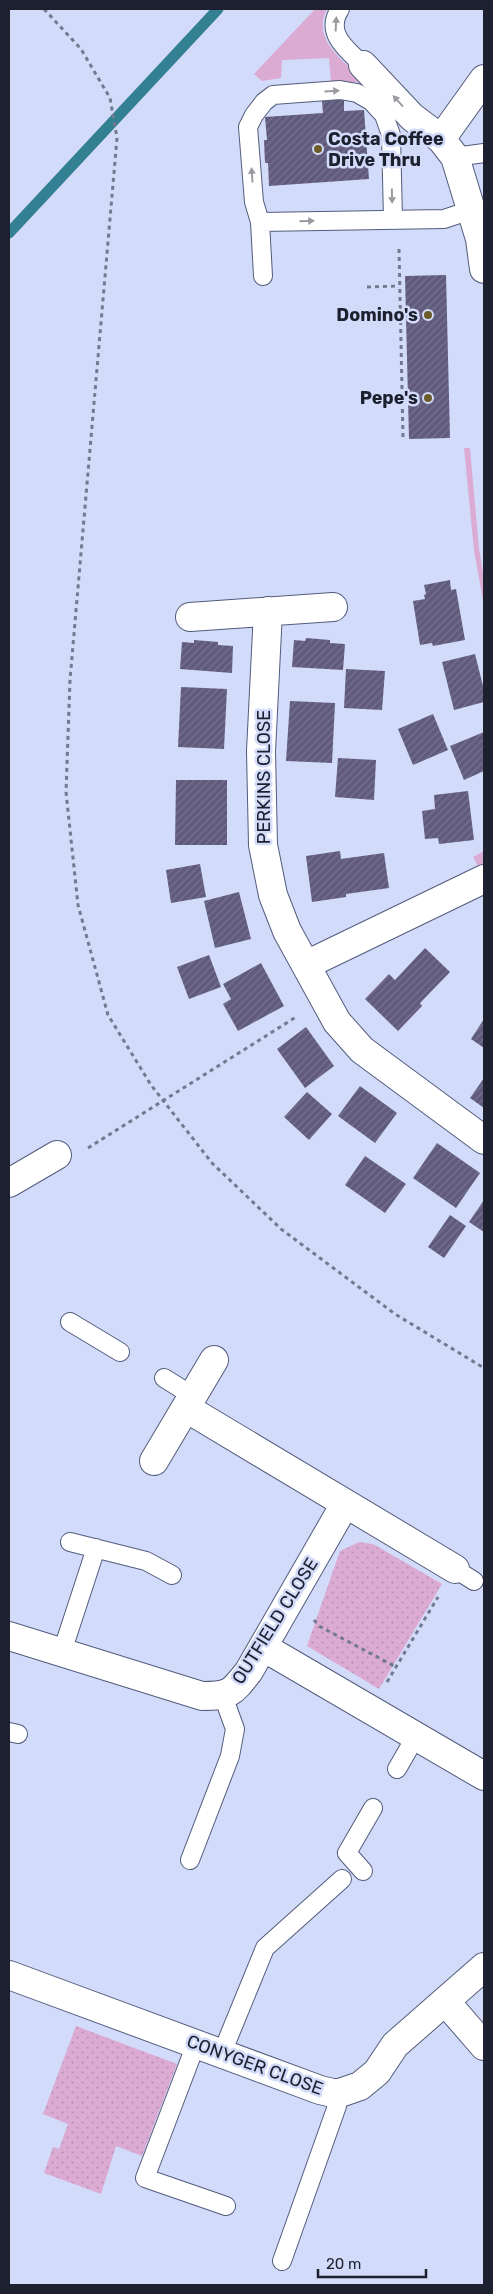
<svg xmlns="http://www.w3.org/2000/svg" width="493" height="2294" font-family="Rubik,sans-serif">
<style>
.grass{fill:#dbabd3}
.park{fill:url(#park-dots)}
.lines{fill:none;stroke-linecap:round;stroke-linejoin:round}
.stream{stroke:#338092;stroke-width:11}
.building{fill:url(#building-hatch)}
.lane-casing{stroke:#535c7c;stroke-width:20}
.street-casing{stroke:#535c7c;stroke-width:30}
.path{stroke:#737a8f;stroke-width:3;stroke-dasharray:4 4;stroke-linecap:butt}
.lane{stroke:#fff;stroke-width:18}
.street{stroke:#fff;stroke-width:28}
.oneway{fill:#999ba1}
.poi-dot{fill:#6c5c2a;stroke:#d2dbf9;stroke-width:2}
.labels{text-anchor:middle;dominant-baseline:central;stroke-width:5;stroke-linejoin:round;paint-order:stroke}
.poi-label{font-size:18px;font-weight:bold;fill:#1d212f;stroke:#d2dbf9;text-anchor:end}
.street-label{font-size:18px;fill:#1d212f;stroke:#d2dbf9}
</style>
<defs>
<pattern id="park-dots" width="8" height="8" patternUnits="userSpaceOnUse" patternTransform="scale(1.25)"><rect width="8" height="8" fill="#dbabd3"/><path d="M2 2h.1M6 6h.1" fill="none" stroke="#bc93b5" stroke-width="1.8" stroke-linecap="round"/></pattern>
<pattern id="building-hatch" width="6" height="6" patternUnits="userSpaceOnUse" patternTransform="scale(1.25)"><rect width="6" height="6" fill="#605b7c"/><path d="M-1 1l2-2M0 6l6-6M5 7l2-2" fill="none" stroke="#77738d"/></pattern>
</defs>
<rect width="100%" height="100%" fill="#d2dbf9"/>
<path class="grass" d="M315,9h12c-17,32 20,55 41,74l-2,3 -9,-4h-26l-2,-24 -47,2 -1,18 -19,3 -8,-7z
M464,448h6l9,101 5,30v27l-10,-56z
M484,851v14l-5,3 -6,-11z"/>
<path class="park" d="M359,1542l14,2 69,40 -63,105 -72,-43 33,-95z
M76,2026l101,38 -35,92 -26,-10 -15,48 -57,-21 9,-26 6,2 9,-25 -25,-10z"/>
<g class="lines">
<path class="stream" d="M9,233l209,-224"/>
</g>
<path class="building" d="M344,99v12l20,-1 5,69 -100,7 -1,-23h-3l-1,-23h3l-2,-23 58,-4 -1,-12z
M446,275l4,163 -41,1 -4,-163z
M450,580l1,10 5,-1 9,51 -32,6 -1,-3 -12,2 -7,-44 12,-2 -1,-4 2,-1 -2,-9z
M306,638l24,2v3l15,1 -2,26 -51,-3 2,-27 11,1z
M194,640l24,2v3l15,1 -1,27 -52,-4 2,-27 12,1z
M475,654l9,36v12l-30,8 -12,-48z
M346,669l39,2 -3,39 -38,-2z
M181,687l46,2 -3,60 -46,-2z
M290,701l45,2 -3,60 -46,-2z
M433,714l15,36 -35,15 -15,-36z
M484,732v39l-20,9 -14,-34z
M338,758l38,2 -2,40 -39,-3z
M176,780h51v65h-52z
M468,791l6,49 -35,4 -1,-6 -13,1 -3,-28 13,-2 -1,-14z
M340,851l1,8 43,-6 5,35 -43,6v3l-34,5 -6,-46z
M200,864l6,33 -35,6 -5,-33z
M239,892l12,47 -36,9 -11,-47z
M425,948l25,24 -30,31 2,3 -24,25 -33,-32 24,-25 6,6z
M209,955l12,32 -32,12 -12,-32z
M261,963l23,43 -46,25 -15,-27 8,-5 -8,-15z
M484,1019v29l-13,-9z
M306,1027l28,39 -29,22 -28,-39z
M484,1078v30l-14,-10z
M360,1086l37,27 -22,30 -37,-27z
M307,1092l25,22 -23,26 -25,-23z
M437,1143l43,30 -24,35 -43,-30z
M365,1156l41,28 -21,29 -40,-28z
M484,1200v32l-15,-10z
M450,1215l16,11 -22,32 -16,-11z"/>
<g class="lines">
<g class="lane-casing">
<path id="lane" d="M340,9c-16,24 7,41 23,56
M455,157l29,-4
M260,222l184,-3 27,-9
M263,276l-3,-54 -6,-20 -6,-75 6,-12 10,-13 9,-7 67,-5 17,3 14,8 13,14 7,20 2,84
M70,1322l50,30
M164,1378l29,18
M70,1542l76,19 26,14
M455,1569l19,12
M62,1652l34,-104
M9,1732l9,2
M397,1769l19,-33
M190,1860l40,-104 5,-27 -12,-33
M363,1871l-16,-18 26,-45
M196,2044l-51,134 81,28
M222,2053l43,-105 77,-69
M282,2261l55,-155v-12"/>
</g>
<g class="street-casing">
<path id="street" d="M363,65l49,52 29,22 14,18 25,82 4,30
M441,139l43,-60
M268,611l-7,140 2,94 10,50 14,36 50,91 25,28 122,90
M190,617l143,-10
M306,965l178,-86
M9,1183l48,-28
M186,1408l269,161
M154,1461l60,-101
M9,1636l193,60c28,0 30,-3 47,-25l96,-167
M263,1647l221,129
M9,1975l311,115 17,4 23,-8 17,-14 18,-27 89,-78
M445,2001l39,45"/>
</g>
<path class="path" d="M44,9l37,40 29,49 7,40 -47,542 -4,112 12,113 30,110 43,70 61,78 69,66 114,85 89,54
M399,249l4,188
M367,287l32,-1
M88,1148l208,-131
M314,1620l5,6 77,41
M387,1682l51,-85"/>
<use href="#lane" class="lane"/>
<use href="#street" class="street"/>
</g>
<defs><path id="oneway-solid" d="M-6-.8H1V-3.2L6.5 0L1 3.2V.8H-6Z" transform="scale(1.25)"/></defs>
<g class="oneway">
<use href="#oneway-solid" transform="translate(336 24) rotate(-87)"/>
<use href="#oneway-solid" transform="translate(332 91) rotate(-3)"/>
<use href="#oneway-solid" transform="translate(398 101) rotate(-132)"/>
<use href="#oneway-solid" transform="translate(252 175) rotate(-94)"/>
<use href="#oneway-solid" transform="translate(392 196) rotate(89)"/>
<use href="#oneway-solid" transform="translate(307 221) rotate(-2)"/>
</g>
<g class="poi-dot">
<circle cx="318" cy="149" r="5"/>
<circle cx="428" cy="315" r="5"/>
<circle cx="428" cy="398" r="5"/>
</g>
<g class="labels">
<g class="poi-label">
<text x="328" y="139" text-anchor="start">Costa Coffee<tspan x="328" dy="21">Drive Thru</tspan></text>
<text x="418" y="315">Domino's</text>
<text x="418" y="398">Pepe's</text>
</g>
<g class="street-label">
<text transform="translate(264 777) rotate(-90)">PERKINS CLOSE</text>
<text transform="translate(275 1621) rotate(-58)">OUTFIELD CLOSE</text>
<text transform="translate(255 2065) rotate(20)">CONYGER CLOSE</text>
</g>
</g>
<rect width="493" height="2294" fill="none" stroke="#1d212f" stroke-width="20"/>
<path d="M318 2269v8h108v-8" fill="none" stroke="#1d212f" stroke-width="2.5"/>
<text x="326" y="2269" font-size="15" fill="#1d212f" stroke="#d2dbf9" stroke-width="4" paint-order="stroke">20 m</text>
</svg>
